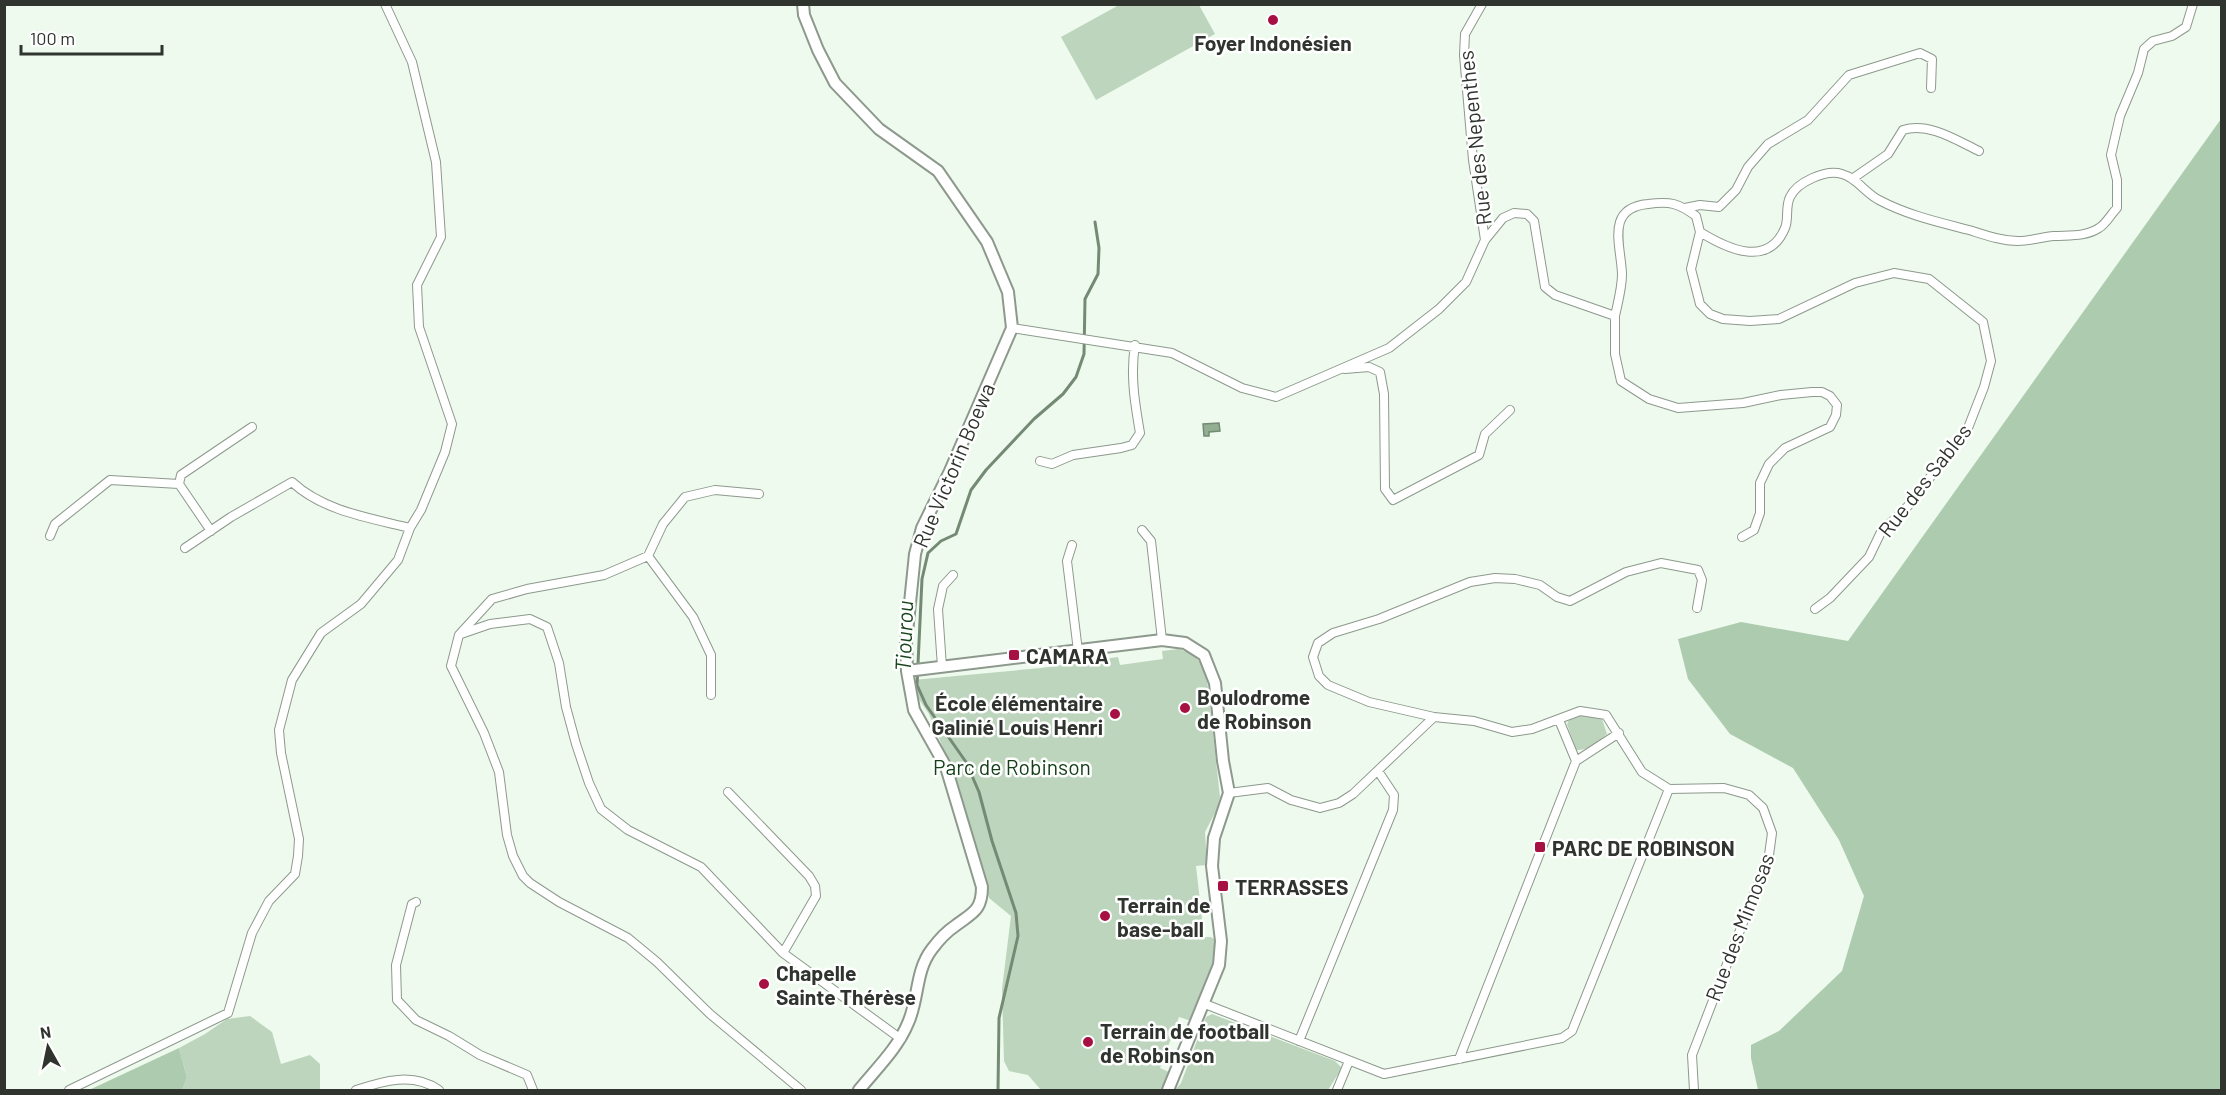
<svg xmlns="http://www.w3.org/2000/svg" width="2226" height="1095" font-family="Barlow,sans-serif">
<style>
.green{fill:#bdd5bd}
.forest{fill:#adcbae}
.water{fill:#92af92;stroke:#748a74;stroke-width:1.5}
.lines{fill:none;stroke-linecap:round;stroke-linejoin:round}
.stream{stroke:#748a74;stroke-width:3}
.street-casing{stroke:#8d998d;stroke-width:10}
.secondary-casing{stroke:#8d998d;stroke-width:14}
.street{stroke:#fff;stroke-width:8}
.secondary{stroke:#fff;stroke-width:10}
.poi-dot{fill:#a71042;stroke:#fff;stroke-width:2}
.labels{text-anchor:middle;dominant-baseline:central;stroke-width:5;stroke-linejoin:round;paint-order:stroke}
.poi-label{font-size:21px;font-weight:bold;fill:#2f342f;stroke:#fff;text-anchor:start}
.street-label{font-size:21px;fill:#2f342f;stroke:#fff}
.park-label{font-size:21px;fill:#144019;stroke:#fff}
.water-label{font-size:22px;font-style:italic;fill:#18441c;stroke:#fff}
</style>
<rect width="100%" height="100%" fill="#edfaed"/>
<path class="green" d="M1119,5h80l16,29 -119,66 -35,-63z
M1179,649l15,6 12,15 14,127 -4,14 -11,21 2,33 -11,1 8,71h7l5,4v16l-25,64 -12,-4 -19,51 11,5 -9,17h-121l-13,-15 -19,-4 -5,-10 -2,-72 9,-73 -22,-18 -33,-119 -27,-65 -11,-16 -5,-18 128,-12 77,-11 2,8 43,-6 -1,-8z
M1586,714l16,5 5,15c-8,7 -19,17 -31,16l-9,-26c4,-9 11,-9 19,-10z
M1212,1014l123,47 7,7 -14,22h-153l6,-7 25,-66z
M250,1016l22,16 9,32 29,-9 10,9v26h-138l5,-12 -8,-30 26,-14 22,-15z"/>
<path class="forest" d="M2221,119v971h-463l-7,-32v-13l28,-14 63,-60 22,-75 -25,-56 -46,-72 -63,-34 -42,-55 -10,-40 63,-17 107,19z
M179,1048l8,30 -5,12h-93z"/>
<path class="water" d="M1219,423l1,8 -11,1v4h-5l-1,-12z"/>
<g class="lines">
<path class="stream" d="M998,1090l1,-72 19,-82 -2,-23 -24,-72 -13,-49 -13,-30 -40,-57 -9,-20 5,-106 6,-26 13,-12 15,-7 15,-44 15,-20 48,-51 29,-25 13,-17 8,-23 1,-55 13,-25 1,-26 -4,-26"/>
<g class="street-casing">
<path id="street" d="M1482,4l-17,30 -1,21 9,105 12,80
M1852,179l36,-25 15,-24c26,-8 53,10 76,21
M1685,208l15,-3 19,2 17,-17 12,-23 20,-23 40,-24 41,-45 71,-22 12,6 -1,29
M1700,232l-9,37 9,35 10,10 13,5 27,2 29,-2 76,-36 39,-10 35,6 54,43 8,39 -7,26 -16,41 -60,78 -27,26 -12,25 -39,41 -15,11
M1615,316v38l6,27 28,18 29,9 65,-5 38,-8 31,-3h10l8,4 7,9 -1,10 -6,12 -45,21 -16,16 -9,19v30l-6,17 -12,7
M1012,328l160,25 70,35 34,9 113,-49 50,-39 27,-27 19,-42 18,-22 11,-5 13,1 7,7 11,66 10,8 60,21c3,-14 7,-28 7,-42 -1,-29 -17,-66 26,-70 22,-3 30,-1 48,12l4,16c26,16 68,37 85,-4 4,-9 0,-21 5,-31 7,-15 36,-28 52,-23 15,4 23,19 37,26 28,15 59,22 90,30 16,5 32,11 49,11 12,0 24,-4 36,-5 16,-1 31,1 45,-8 7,-4 12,-14 18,-20v-28l-6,-25 9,-39 18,-43 6,-24 9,-8 19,-5 14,-9 7,-23
M1345,369l24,-2 11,5 4,22 1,95 8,11 86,-45 6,-21 25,-24
M1040,461l12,3 21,-9 48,-7 11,-3 8,-12c-5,-29 -10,-58 -5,-88
M759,494l-44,-4 -30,7 -22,27 -15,32 -44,19 -77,14 -35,10 -33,36 -8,31 33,67 15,39 8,63 6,21 10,20 7,7 29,19 69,36 29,24 53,52 91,76
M1142,530l9,11 11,99
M211,531l-32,-47 2,-9 71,-48
M50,536l5,-12 55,-44 69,4
M1072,545l-5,16 11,90
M185,548l46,-31 61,-35c31,29 78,36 118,46
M648,556l45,61 18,38v40
M461,634l29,-10 40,-5 17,8 12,36 7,44 10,37 13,39 12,26 27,21 73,37 82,86 118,86
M942,667l-4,-58 5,-23 10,-11
M1434,717l-65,-15 -41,-17 -9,-9 -6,-19 5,-14 15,-10 46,-14 91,-37 25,-4 20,1 25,6 17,12 13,4 56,-29 35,-9 37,7 4,10 -5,28
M1559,720l17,41
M728,792l81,84 6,10 1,10 -33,57
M1229,793l39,-5 23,12 29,8 19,-5 14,-9 81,-77 40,4 38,11 20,-3 48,-18 26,4 36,57 27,17 55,-1 25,7 14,13 9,25 -3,22 -77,200 2,35
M416,902l-4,2 -16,61 1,35 19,20 33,16 31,19 47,20 6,15
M1205,1004l179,70 178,-36 10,-7 97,-242
M1299,1041l94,-231 1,-15 -16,-24
M1459,1059l117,-298 43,-28
M69,1090l159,-77 24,-80 17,-32 26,-27 3,-18 1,-17 -18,-86 -2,-23 13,-50 29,-47 40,-29 37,-44 12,-32 11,-18 24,-58 7,-28 -33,-97 -2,-42 24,-48 -5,-75 -24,-100 -27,-58
M356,1090c27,-9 57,-18 83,0
M1337,1090l12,-29"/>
</g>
<g class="secondary-casing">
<path id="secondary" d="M803,4l1,11 14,35 17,33 44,46 59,42 49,71 21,50 4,36 -62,143 -28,57 -7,26 -9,88 1,29 7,39 32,57 36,120c0,24 -10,26 -27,39 -9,6 -17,15 -23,23 -17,22 -13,50 -24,74 -10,25 -32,46 -49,67
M907,671l255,-31 23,3 19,12 11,28 8,78 6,32 -15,45 -2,28 9,75 -2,24 -51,125"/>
</g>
<use href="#street" class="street"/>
<use href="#secondary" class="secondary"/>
</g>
<g class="poi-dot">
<circle cx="1273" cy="20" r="6"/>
<rect x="1008" y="649" width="12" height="12" rx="3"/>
<circle cx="1185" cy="708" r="6"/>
<circle cx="1115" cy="714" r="6"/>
<rect x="1534" y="841" width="12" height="12" rx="3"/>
<rect x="1217" y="880" width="12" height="12" rx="3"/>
<circle cx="1105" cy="916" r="6"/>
<circle cx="764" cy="984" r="6"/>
<circle cx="1088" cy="1042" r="6"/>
</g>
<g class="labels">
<g class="poi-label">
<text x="1273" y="42" text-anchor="middle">Foyer Indonésien</text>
<text x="1026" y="655">CAMARA</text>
<text x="1197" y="696">Boulodrome<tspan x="1197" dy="24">de Robinson</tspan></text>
<text x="1103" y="702" text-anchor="end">École élémentaire<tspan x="1103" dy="24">Galinié Louis Henri</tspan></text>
<text x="1552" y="847">PARC DE ROBINSON</text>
<text x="1235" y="886">TERRASSES</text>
<text x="1117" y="904">Terrain de<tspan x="1117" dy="24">base-ball</tspan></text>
<text x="776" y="972">Chapelle<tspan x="776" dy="24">Sainte Thérèse</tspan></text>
<text x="1100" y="1030">Terrain de football<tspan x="1100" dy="24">de Robinson</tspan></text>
</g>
<g class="street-label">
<text transform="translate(1474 138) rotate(-96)">Rue des Nepenthes</text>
<text transform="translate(953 465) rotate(-67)">Rue Victorin Boewa</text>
<text transform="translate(1924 480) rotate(-52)">Rue des Sables</text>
<text transform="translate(1739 927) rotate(-69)">Rue des Mimosas</text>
</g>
<g class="park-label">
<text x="1012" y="766">Parc de Robinson</text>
</g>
<g class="water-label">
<text transform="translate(903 636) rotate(-88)">Tiourou</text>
</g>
</g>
<rect width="2226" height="1095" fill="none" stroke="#2f342f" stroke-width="12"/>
<g transform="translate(48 1047) rotate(351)" stroke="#ffffff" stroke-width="4.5" paint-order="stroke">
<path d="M0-4.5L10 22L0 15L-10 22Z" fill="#2f342f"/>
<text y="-9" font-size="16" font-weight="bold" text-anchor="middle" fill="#2f342f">N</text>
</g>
<path d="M21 45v9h141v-9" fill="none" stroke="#2f342f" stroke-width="3"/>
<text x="30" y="45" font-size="18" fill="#2f342f" stroke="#ffffff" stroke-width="4.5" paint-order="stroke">100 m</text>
</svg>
